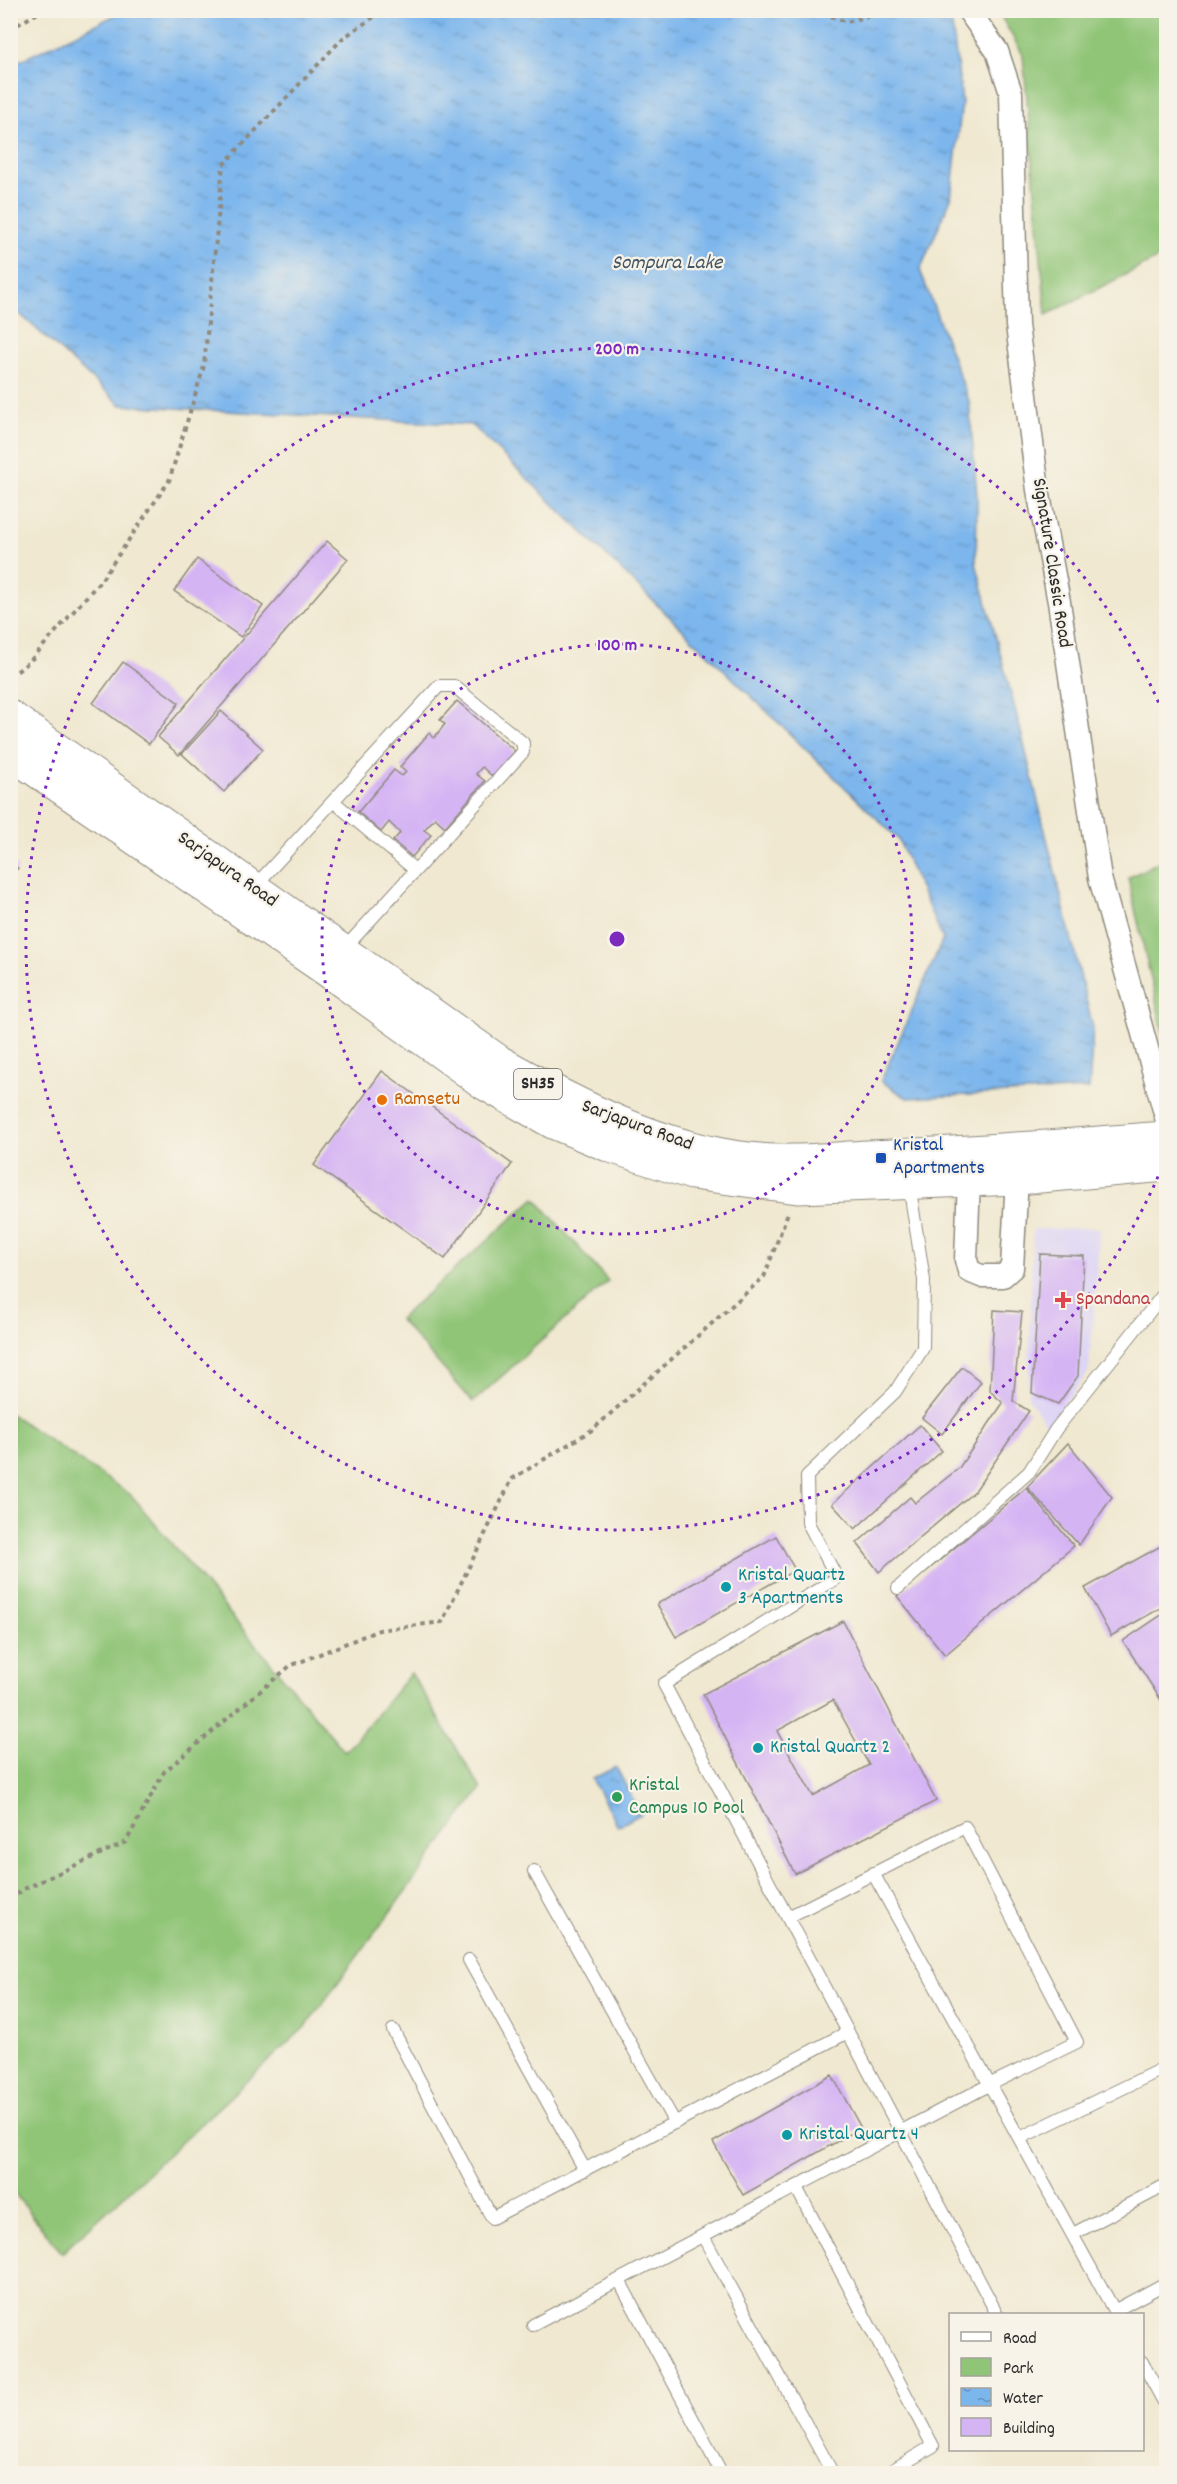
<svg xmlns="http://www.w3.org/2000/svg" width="1177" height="2484" font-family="Dekko,sans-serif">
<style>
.built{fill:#ded5f5}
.green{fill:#90c577;stroke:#5e7851;stroke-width:1.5}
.water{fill:url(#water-ripples);stroke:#53708c;stroke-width:1.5}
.building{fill:#d5b4f4;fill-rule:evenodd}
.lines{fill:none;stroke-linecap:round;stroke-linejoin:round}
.service-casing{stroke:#8e8a7e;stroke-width:14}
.minor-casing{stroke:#8e8a7e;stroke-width:25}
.primary-casing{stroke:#8e8a7e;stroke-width:35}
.path{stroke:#8e8a7e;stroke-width:4;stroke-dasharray:4.5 4.5;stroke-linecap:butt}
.service{stroke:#fff;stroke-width:12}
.minor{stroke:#fff;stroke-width:22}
.primary{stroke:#fff;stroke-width:33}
.ring{fill:none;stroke:#7b2cbf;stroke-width:3;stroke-dasharray:3 6}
.food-dot{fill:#e8710a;stroke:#f7f3e8;stroke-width:2}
.transit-dot{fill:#1a4fb4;stroke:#f7f3e8;stroke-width:2}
.health-dot{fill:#e0444e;stroke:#f7f3e8;stroke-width:2}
.culture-dot{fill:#0f9aa8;stroke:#f7f3e8;stroke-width:2}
.leisure-dot{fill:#2e9e5b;stroke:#f7f3e8;stroke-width:2}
.labels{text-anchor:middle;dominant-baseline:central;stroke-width:4.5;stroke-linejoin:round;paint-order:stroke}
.shield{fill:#f7f3e8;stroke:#686764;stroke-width:1.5}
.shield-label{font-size:18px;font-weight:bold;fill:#2b2b2b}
.street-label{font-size:20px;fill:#2b2b2b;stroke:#f7f3e8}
.food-label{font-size:20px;fill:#c56008;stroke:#f7f3e8;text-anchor:start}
.transit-label{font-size:20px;fill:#164399;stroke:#f7f3e8;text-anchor:start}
.health-label{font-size:20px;fill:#be3a42;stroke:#f7f3e8;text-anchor:start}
.culture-label{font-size:20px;fill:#0d838f;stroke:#f7f3e8;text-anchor:start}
.leisure-label{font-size:20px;fill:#27864d;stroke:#f7f3e8;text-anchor:start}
.water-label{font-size:21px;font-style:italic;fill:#435565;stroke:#f7f3e8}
.centre{fill:#7b2cbf;stroke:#f7f3e8;stroke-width:3}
.ring-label{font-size:18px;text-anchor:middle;font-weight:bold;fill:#7b2cbf;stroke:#f7f3e8;stroke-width:4.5;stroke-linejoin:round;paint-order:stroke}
</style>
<defs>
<pattern id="water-ripples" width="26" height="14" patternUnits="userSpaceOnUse" patternTransform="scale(1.5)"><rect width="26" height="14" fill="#7bb6ed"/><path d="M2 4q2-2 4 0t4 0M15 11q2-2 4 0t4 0" fill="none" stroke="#6594c0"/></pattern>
</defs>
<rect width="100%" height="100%" fill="#f7f3e8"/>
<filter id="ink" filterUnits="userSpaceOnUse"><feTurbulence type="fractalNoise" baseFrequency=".0167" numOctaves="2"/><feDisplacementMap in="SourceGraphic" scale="12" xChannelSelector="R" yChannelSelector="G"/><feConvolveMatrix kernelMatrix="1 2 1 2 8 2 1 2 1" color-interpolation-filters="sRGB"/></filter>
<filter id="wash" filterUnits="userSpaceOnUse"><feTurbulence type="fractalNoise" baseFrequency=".008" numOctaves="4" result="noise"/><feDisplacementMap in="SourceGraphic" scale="24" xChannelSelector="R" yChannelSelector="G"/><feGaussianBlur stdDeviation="1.35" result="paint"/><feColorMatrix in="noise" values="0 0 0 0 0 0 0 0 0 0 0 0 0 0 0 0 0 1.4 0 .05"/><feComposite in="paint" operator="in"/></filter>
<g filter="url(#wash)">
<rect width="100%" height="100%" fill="#f0e8d0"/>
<path class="built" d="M1100,1228l-11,143 -41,55 -20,-28 5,-169z"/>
<path class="green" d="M998,11h168v111l-5,3 5,12v117l-120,61 -23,-260z
M1166,858v187l-38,-167z
M535,1198l73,83 -135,121 -74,-83z
M11,1414l120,81 214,257 66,-79 70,116 -175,237 -244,227 -51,-64z"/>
<path class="water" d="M126,10l824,1 12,90 -11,97 -31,72 49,131 8,96 -1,66 43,161 74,304 -4,61 -182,9 -26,-17 62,-142 -45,-100 -426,-414 -351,-20 -110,-99v-241z
M616,1767l25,47 -23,12 -26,-47z"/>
<g id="blocks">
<path class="building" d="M327,541l21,18 -169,196 -21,-18z
M197,559l66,47 -22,31 -67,-46z
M123,662l56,41 -30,41 -56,-41z
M457,701l58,50 -22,26 -11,-10 -6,7 9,7 -40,46 -10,-9 -11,12 7,5 -19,22 -19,-16 7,-8 -11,-11 -8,10 -23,-20 36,-42 8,6 4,-4 -6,-5 29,-34 5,5 11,-14 -5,-4z
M221,711l42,38 -39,43 -42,-38z
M10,862l8,6 -8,9z
M382,1071l130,93 -67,95 -131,-94z
M1040,1254l44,2 -6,120 -20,28 -26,-11z
M994,1310l28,2 -9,89 16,10 -54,80 -96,81 -22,-29 53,-46 5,6 44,-35 44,-65 -13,-12z
M962,1367l19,15 -39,52 -20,-16z
M920,1425l22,26 -87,78 -23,-25z
M1068,1443l44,54 -33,48 -52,-58z
M1026,1488l48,58 -129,109 -48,-59z
M776,1536l19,34 -119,67 -19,-33z
M1166,1543v62l-55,31 -26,-48z
M1166,1612v96l-43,-67z
M843,1621l93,180 -141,73 -92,-180zM833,1700l36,65 -56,31 -36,-65z
M832,2075l29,53 -118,67 -30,-53z"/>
</g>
</g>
<g filter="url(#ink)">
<use href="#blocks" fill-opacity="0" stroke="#8e8a7e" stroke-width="1.5"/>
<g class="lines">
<g class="service-casing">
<path id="service" d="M333,801l82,69
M254,887l185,-201h15l69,57v9l-180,198
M909,1184l15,96 -1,68 -28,44 -88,84 1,47 29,55 -173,106 333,630
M898,1588l131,-116 27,-43 110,-138
M534,1871l141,252
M873,1873l243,441
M469,1960l116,210
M393,2030l99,188 356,-186
M1020,2138l146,-71
M796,2187l137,259 -47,28
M1073,2234l93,-49
M703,2236l130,238
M619,2280l103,194
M1114,2311l52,-28
M533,2325l458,-241 86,-42 -112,-215 -177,90
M1142,2362l24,44"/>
</g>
<g class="minor-casing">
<path id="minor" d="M968,10l29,41 14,42 6,232 21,165 21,112 41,276 66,239
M969,1179l-3,81 3,11 12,5h22l9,-8 5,-90"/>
</g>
<g class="primary-casing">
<path id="primary" d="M10,717l489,345c76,43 162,87 249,97 38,5 80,0 119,-2 100,-3 200,-12 299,-19
M10,752l316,217 160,115 67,38 58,24 81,27 106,14 219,-9 149,-13"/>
</g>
<path class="path" d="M814,10l33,12 43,-12
M10,29l33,-19
M10,677l20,-16 72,-82 67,-98 35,-115 19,-201 120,-127 41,-28
M10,1900l14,-11 102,-47 38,-70 126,-106 89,-36 63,-8 70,-143 80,-49 172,-153 25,-67"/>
<use href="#service" class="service"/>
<use href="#minor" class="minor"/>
<use href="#primary" class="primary"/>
</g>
</g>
<g class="ring">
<circle cx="617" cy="939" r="295"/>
<path d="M1165 1160A591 591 0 1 1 1165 718"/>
</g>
<circle class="food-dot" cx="382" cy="1100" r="6"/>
<rect class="transit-dot" x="875" y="1152" width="12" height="12" rx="3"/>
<path class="health-dot" d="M1060 1291h6v6h6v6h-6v6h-6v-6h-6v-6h6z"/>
<g class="culture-dot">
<circle cx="726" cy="1587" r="6"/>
<circle cx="758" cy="1748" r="6"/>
<circle cx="787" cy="2135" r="6"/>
</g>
<circle class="leisure-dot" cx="617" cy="1797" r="6"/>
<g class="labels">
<rect class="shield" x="514" y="1069" width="48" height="30" rx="4.5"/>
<g class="shield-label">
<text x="538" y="1084">SH35</text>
</g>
<g class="street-label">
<text transform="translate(1051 563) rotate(81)">Signature Classic Road</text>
<text transform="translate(227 870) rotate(35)">Sarjapura Road</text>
<text transform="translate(637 1126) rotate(20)">Sarjapura Road</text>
</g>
<g class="food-label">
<text x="394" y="1100">Ramsetu</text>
</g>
<g class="transit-label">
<text x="893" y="1146">Kristal<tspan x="893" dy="23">Apartments</tspan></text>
</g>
<g class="health-label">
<text x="1076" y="1300">Spandana</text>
</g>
<g class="culture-label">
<text x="738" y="1576">Kristal Quartz<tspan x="738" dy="23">3 Apartments</tspan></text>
<text x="770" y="1748">Kristal Quartz 2</text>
<text x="799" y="2135">Kristal Quartz 4</text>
</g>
<g class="leisure-label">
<text x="629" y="1786">Kristal<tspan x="629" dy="23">Campus 10 Pool</tspan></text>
</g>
<g class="water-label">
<text x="667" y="264">Sompura Lake</text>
</g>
</g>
<circle cx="617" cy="939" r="9" class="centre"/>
<g class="ring-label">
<text x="617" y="354">200 m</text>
<text x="617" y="650">100 m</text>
</g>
<rect width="1177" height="2484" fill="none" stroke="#f7f3e8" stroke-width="36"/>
<rect x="949" y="2313" width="195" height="138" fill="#f7f3e8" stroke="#a5a39c" stroke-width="1.5"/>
<rect x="961" y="2332" width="30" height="9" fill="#ffffff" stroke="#a5a39c" stroke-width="1.5"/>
<text x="1003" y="2343" font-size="18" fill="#2b2b2b">Road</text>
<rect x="961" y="2358" width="30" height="18" fill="#90c577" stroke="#a5a39c" stroke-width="1.5"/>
<text x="1003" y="2373" font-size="18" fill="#2b2b2b">Park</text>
<rect x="961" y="2388" width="30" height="18" fill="url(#water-ripples)" stroke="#a5a39c" stroke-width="1.5"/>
<text x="1003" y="2403" font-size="18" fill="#2b2b2b">Water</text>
<rect x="961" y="2418" width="30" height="18" fill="#d5b4f4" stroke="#a5a39c" stroke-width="1.5"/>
<text x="1003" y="2433" font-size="18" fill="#2b2b2b">Building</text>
</svg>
